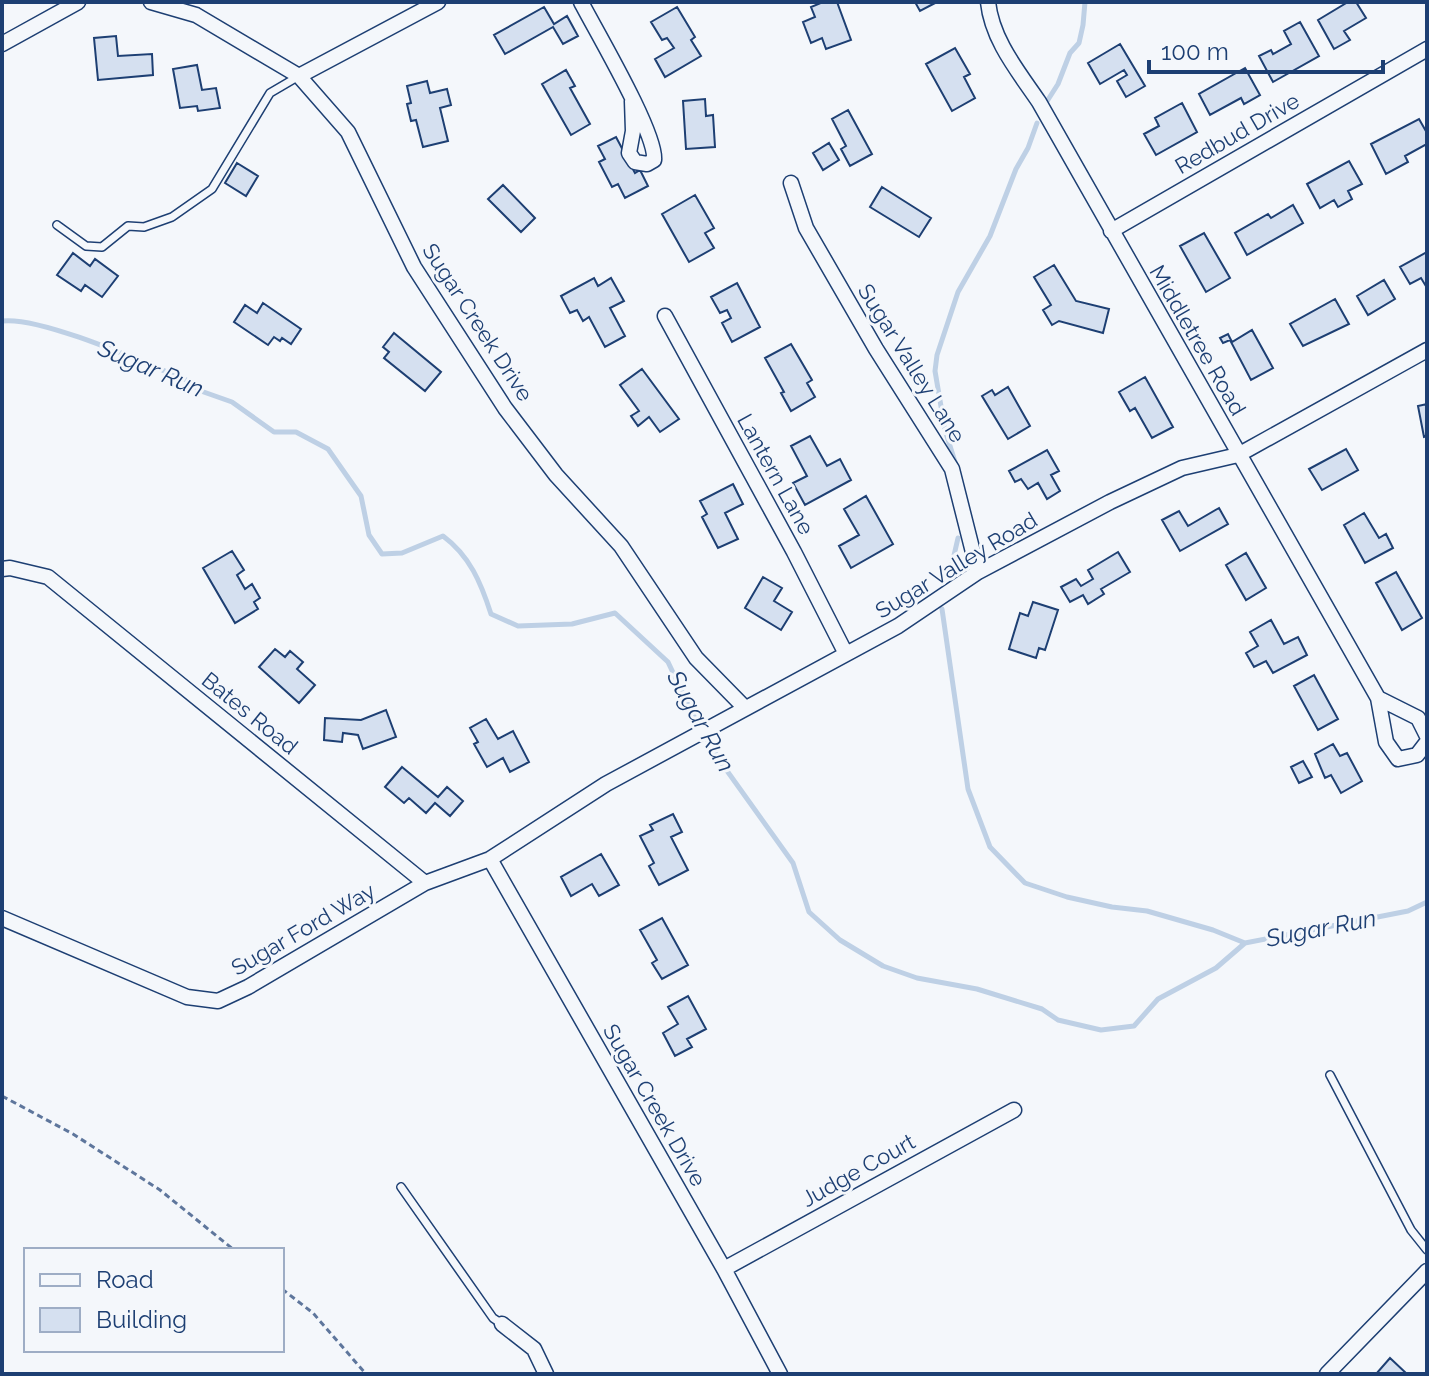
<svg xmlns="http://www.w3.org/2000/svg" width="1429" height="1376" font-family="Raleway,sans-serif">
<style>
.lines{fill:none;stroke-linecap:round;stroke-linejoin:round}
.stream{stroke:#bed0e5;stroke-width:5}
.building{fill:#d5e0f0;stroke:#1d3f73;stroke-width:2}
.lane-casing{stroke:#1d3f73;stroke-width:10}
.street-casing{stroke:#1d3f73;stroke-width:17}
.path{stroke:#5e769c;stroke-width:3;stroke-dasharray:6 4;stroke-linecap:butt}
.lane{stroke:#f4f7fb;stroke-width:7}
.street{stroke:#f4f7fb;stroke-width:14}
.labels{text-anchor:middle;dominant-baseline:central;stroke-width:6;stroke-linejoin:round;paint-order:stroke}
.street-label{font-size:22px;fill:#1d3f73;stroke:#f4f7fb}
.water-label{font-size:24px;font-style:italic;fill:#1d3f73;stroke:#f4f7fb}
</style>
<rect width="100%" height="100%" fill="#f4f7fb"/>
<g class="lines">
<path class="stream" d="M1044,106l14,-22 12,-31 9,-10 4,-18 2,-23
M2,321c40,-5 147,44 189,61l7,8 34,12 42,30h22l32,17 33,47 8,39 13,19 20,-1 41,-17c27,20 38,47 48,78l27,12 54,-2 43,-11 53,49 24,51 28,48 73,102 16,49 31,28 43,26 34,12 60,11 65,20 16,11 43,10 33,-4 24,-27 58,-31 29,-25 163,-32 19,-9
M956,465l-11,-35 -10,-59 2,-16 21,-63 32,-56 26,-67 12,-21 9,-25
M949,577l9,-39
M942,609l26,180 22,58 35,36 42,14 45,10 35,4 66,19 32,13"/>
</g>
<path class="building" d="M823,2h14l14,38 -25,9 -4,-11 -11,5 -8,-21 12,-5 -4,-10z
M915,2h22l-17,9z
M1348,2h8l10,16 -22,13 6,9 -16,9 -16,-29z
M544,7l10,17 13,-8 11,20 -15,8 -10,-17 -48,27 -11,-19z
M677,7l18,30 -4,3 10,16 -36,21 -10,-18 19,-11 -7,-10 -5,2 -11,-18z
M1300,22l19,34 -46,26 -14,-26 12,-6 2,4 18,-10 -7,-13z
M116,36l2,20 34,-2 1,21 -55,5 -4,-42z
M1120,44l25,42 -19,11 -9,-16 10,-6 -3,-5 -24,14 -12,-21z
M955,48l15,26 -6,3 11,21 -23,13 -26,-47z
M197,65l5,25 14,-2 4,20 -22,3 -1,-5 -17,2 -7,-39z
M1245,68l15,27 -16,9 -3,-6 -31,17 -11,-21z
M566,70l9,16 -5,2 20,36 -19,11 -29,-51z
M427,81l3,12 17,-4 4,16 -11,3 8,33 -25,6 -7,-27 -5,1 -4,-17 4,-1 -4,-17z
M705,99l1,17 7,-1 2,32 -29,2 -3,-48z
M1182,103l15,29 -41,23 -12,-21 15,-8 -4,-8z
M848,110l24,44 -22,12 -9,-17 5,-3 -14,-27z
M1419,119l8,14v11l-22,12 3,6 -22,12 -15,-30z
M616,137l19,36 5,-3 8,16 -23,12 -7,-14 -6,3 -13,-25 6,-3 -7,-13z
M829,143l10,17 -16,10 -10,-17z
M1349,161l13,23 -14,7 4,8 -14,8 -4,-7 -14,8 -13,-24z
M237,163l21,13 -12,20 -21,-13z
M503,185l32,33 -14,14 -33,-33z
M882,187l49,31 -12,19 -49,-30z
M695,195l19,33 -9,5 9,15 -25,14 -27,-48z
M1293,205l10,18 -56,32 -12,-22 33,-19 3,4z
M1204,233l26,45 -24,14 -26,-46z
M1427,252v36l-6,-10 -11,6 -10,-17z
M73,253l17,13 5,-7 23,17 -16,21 -17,-12 -4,6 -24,-16z
M1054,265l22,36 33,8 -6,24 -44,-12 -7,4 -9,-15 8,-5 -17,-28z
M594,278l4,8 13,-8 13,23 -14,7 15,28 -20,11 -16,-30 -6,4 -6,-11 -7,3 -9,-17z
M1384,280l11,19 -27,16 -11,-19z
M737,283l23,44 -28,15 -10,-19 9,-5 -4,-8 -7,3 -9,-16z
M1335,299l14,25 -46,22 -13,-22z
M263,303l38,26 -10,15 -9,-6 -2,3 -6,-4 -6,8 -34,-23 11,-17 12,8z
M1252,330l21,38 -22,12 -21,-40 -7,3 -3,-5 8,-4 4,8z
M394,333l47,39 -16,19 -41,-33 5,-6 -6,-5z
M791,344l21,36 -5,3 8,14 -24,14 -10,-18 3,-1 -19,-34z
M642,369l37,50 -19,13 -11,-15 -11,9 -7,-10 8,-5 -19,-26z
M1145,377l28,50 -21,11 -17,-30 -5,3 -11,-19z
M1008,387l22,39 -22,13 -26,-43 10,-6 3,5z
M1427,404v32l-3,1 -6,-31z
M810,436l17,30 13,-7 11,21 -46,25 -12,-22 14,-7 -16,-30z
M1346,449l12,21 -36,20 -13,-21z
M1047,450l12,21 -8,4 9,16 -13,8 -9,-16 -10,6 -7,-10 -6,3 -6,-11z
M733,484l10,20 -18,9 13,26 -20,9 -16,-31 5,-3 -7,-13z
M866,496l27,48 -42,24 -12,-22 20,-11 -15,-26z
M1219,508l9,16 -48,27 -18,-31 17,-9 9,15z
M1364,513l15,25 7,-4 7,14 -28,15 -21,-38z
M232,551l12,19 -7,5 8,14 7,-5 8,14 -6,4 4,7 -23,14 -32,-55z
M1118,552l12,20 -29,17 3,5 -16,10 -5,-9 -13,7 -9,-15 15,-8 5,7 12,-7 -5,-9z
M1246,553l20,35 -20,12 -20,-35z
M1396,572l26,46 -20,12 -26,-47z
M763,577l19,11 -8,13 18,11 -11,18 -36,-22z
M1033,602l25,8 -13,40 -6,-2 -3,10 -27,-9 11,-36 8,3z
M1271,620l13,24 14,-7 9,18 -34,18 -7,-12 -12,6 -8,-14 12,-7 -8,-14z
M275,649l10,8 5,-6 13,11 -6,7 18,16 -16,18 -40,-36z
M1314,675l24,44 -20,11 -24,-44z
M386,710l10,27 -33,12 -5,-14 -15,-2 -1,9 -18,-2 1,-22 36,2z
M486,719l12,20 15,-8 16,31 -19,10 -7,-14 -16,9 -13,-23 4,-2 -8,-14z
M1333,744l7,12 7,-3 15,28 -21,12 -10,-18 -6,3 -10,-24z
M1303,761l9,16 -13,6 -8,-16z
M402,767l36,30 9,-10 16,14 -13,15 -15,-13 -9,10 -17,-15 -5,5 -19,-16z
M673,814l9,18 -11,5 17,33 -29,15 -10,-19 5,-3 -14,-27 13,-6 -3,-5z
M601,854l18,31 -20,11 -7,-12 -21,12 -10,-19z
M662,918l26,47 -26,14 -10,-16 5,-3 -17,-30z
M688,996l18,33 -19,10 5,8 -17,9 -12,-23 15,-9 -10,-17z
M1390,1358l17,16h-31z"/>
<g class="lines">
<g class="lane-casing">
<path id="lane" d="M57,225l29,21 16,1 26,-21 16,1 28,-10 40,-28 58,-96 29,-17
M1330,1075l81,155 16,20
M401,1187l92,131 9,6"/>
</g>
<g class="street-casing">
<path id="street" d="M151,2l45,13 103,61 49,56 66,135 91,141 51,67 65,71 75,112 49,50
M581,2c15,29 76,132 73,158l-7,4 -12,-2 -6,-9 4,-22 -1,-30
M988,2c4,38 30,69 51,100l339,596 8,44 12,17 19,-4 10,-13
M2,44l76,-42
M299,76l139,-74
M791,183l15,45 70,121 76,120 26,103
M1111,231l316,-182
M665,316l129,236 52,102
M2,569l8,-1 38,9 377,306
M1378,698l40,20 9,18
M490,859l234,410 56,105
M2,918l185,79 31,4 30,-14 177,-104 65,-24 116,-75 292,-158 80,-54 132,-70 72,-34 56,-13 189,-105
M724,1269l290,-159
M502,1324l32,25 12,25
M1327,1374l100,-103"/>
</g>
<path class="path" d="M2,1096l71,38 87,56 74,60
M282,1289l31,24 53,61"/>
<use href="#lane" class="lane"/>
<use href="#street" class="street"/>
</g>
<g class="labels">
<g class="street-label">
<text transform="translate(1237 133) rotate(-30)">Redbud Drive</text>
<text transform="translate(478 322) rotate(57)">Sugar Creek Drive</text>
<text transform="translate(1198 340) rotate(60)">Middletree Road</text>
<text transform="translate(912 363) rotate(58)">Sugar Valley Lane</text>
<text transform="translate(776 474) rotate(61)">Lantern Lane</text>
<text transform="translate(956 565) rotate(-31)">Sugar Valley Road</text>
<text transform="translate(250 713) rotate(39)">Bates Road</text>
<text transform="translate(303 929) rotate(-30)">Sugar Ford Way</text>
<text transform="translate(655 1105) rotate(60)">Sugar Creek Drive</text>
<text transform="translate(858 1170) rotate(-29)">Judge Court</text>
</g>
<g class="water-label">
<text transform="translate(151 368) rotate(23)">Sugar Run</text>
<text transform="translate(701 721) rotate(61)">Sugar Run</text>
<text transform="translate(1321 928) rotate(-11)">Sugar Run</text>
</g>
</g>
<rect width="1429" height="1376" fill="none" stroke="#1d3f73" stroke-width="8"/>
<rect x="24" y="1248" width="260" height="104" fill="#f4f7fb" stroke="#9eadc5" stroke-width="2"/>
<rect x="40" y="1274" width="40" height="12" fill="#f4f7fb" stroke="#9eadc5" stroke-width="2"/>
<text x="96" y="1288" font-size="24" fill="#1d3f73">Road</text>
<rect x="40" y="1308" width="40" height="24" fill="#d5e0f0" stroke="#9eadc5" stroke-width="2"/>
<text x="96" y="1328" font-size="24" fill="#1d3f73">Building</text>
<path d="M1149 60v12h234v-12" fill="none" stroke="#1d3f73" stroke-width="4"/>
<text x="1161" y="60" font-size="24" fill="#1d3f73" stroke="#f4f7fb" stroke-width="6" paint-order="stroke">100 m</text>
</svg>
